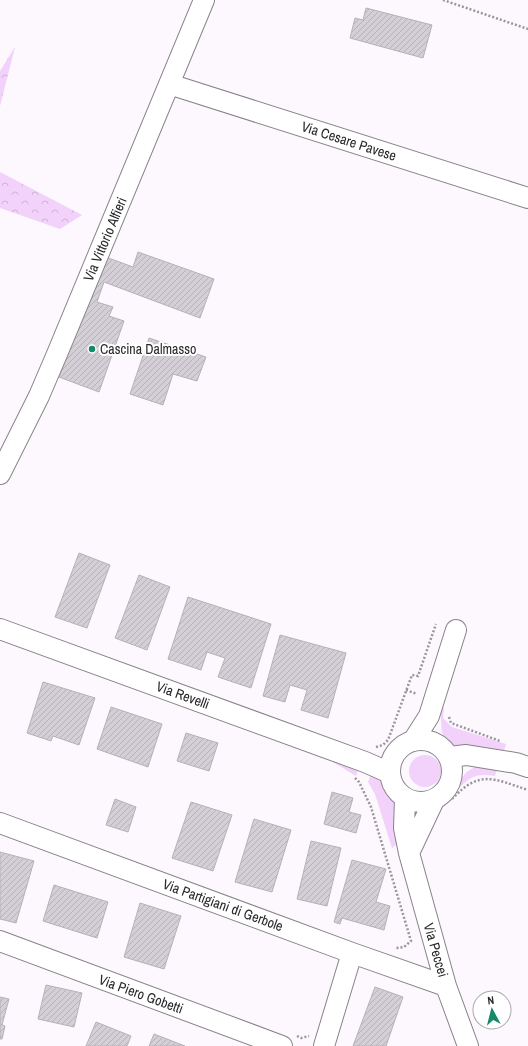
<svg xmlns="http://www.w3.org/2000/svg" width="528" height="1046" font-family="'Archivo Narrow',sans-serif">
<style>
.green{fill:#f2d1fb}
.forest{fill:url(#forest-crowns)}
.building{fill:url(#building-hatch);stroke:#b6b1b8}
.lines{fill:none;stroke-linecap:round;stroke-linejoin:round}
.minor-casing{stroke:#888389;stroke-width:22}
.path{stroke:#99959a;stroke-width:2.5;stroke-dasharray:2 2;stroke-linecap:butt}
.minor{stroke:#fff;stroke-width:20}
.poi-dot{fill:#15896a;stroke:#fff;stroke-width:1.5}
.labels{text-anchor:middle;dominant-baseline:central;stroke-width:4;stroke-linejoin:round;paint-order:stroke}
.street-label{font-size:14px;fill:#29272a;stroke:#fff}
.poi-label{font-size:14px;fill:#29272a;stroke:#fff;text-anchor:start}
</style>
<defs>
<pattern id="forest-crowns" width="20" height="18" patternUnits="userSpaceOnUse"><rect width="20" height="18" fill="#f2d1fb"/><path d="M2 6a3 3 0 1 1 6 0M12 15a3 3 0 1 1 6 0" fill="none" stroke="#d0b3d7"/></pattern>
<pattern id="building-hatch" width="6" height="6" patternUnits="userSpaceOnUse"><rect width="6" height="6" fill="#d4cfd6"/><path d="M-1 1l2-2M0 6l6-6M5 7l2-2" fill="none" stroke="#b6b2b8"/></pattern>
</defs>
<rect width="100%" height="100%" fill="#fdf7fe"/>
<path class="green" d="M440,708h4l-1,10 9,9 54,17 -2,7 -48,-1 -8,-7 -6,-10z
M409 771a16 16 0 1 1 32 0a16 16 0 1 1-32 0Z
M335,758l24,9 -3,9 -23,-14z
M483,764l15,2 -3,10c-20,-3 -22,0 -37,12 4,-15 11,-19 25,-24z
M372,772c5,3 11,7 15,11 14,13 11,43 11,60l-6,5 -17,-54 -7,-12z"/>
<path class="forest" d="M15,47l-15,59v-35z
M0,172l82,43 -22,14 -60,-21z"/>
<path class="building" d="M366,8l66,17 -9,33 -73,-20 5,-20 8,2z
M138,252l76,27 -14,39 -96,-36 -7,20 16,5 -4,9 15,5 -25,71 -40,-15 44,-121 30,11z
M149,338l57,19 -9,24 -24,-7 -10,31 -33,-11z
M79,553l31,12 -23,63 -32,-11z
M139,575l31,12 -23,63 -32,-12z
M188,597l83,27 -20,64 -33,-11 7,-19 -18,-6 -6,18 -33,-11z
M280,635l66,18 -18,65 -27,-8 6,-20 -17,-5 -5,17 -22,-6z
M43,682l52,16 -16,47 -26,-9 -2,5 -24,-8z
M111,707l51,17 -14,43 -51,-18z
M186,733l32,10 -9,28 -32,-10z
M332,792l21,6 -4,14 12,3 -5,18 -32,-9z
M115,799l21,8 -8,25 -22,-7z
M191,802l41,13 -19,56 -41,-13z
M254,819l37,11 -19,62 -37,-10z
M311,841l30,7 -14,58 -30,-7z
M0,852l34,9 -18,62 -16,-4z
M352,860l34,9 -10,33 14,4 -6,24 -42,-12 -2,6 -6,-2z
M54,885l54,17 -11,36 -54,-17z
M140,903l41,13 -17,53 -40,-12z
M46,985l36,8 -8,34 -36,-8z
M375,987l28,10 -17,49h-33z
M0,997l9,2 -7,26 3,1 -3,13h-2z
M96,1022l35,14 -4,10h-41z
M154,1034l31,12h-36z"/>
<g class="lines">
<g class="minor-casing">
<path id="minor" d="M169,84l359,114
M0,474l39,-78 18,-42 147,-354
M0,629l365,133 25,11
M390 771a31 31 0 1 1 62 0a31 31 0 1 1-62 0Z
M413,741l16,-25 27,-86
M450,757l16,-2 50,8 12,4
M405,798l-1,30 5,25 37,133 22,60
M0,823l352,130 94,33
M409,853l25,-53
M0,941l282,105
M324,1046l28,-93"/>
</g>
<path class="path" d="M443,0l85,29
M406,690l11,4
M449,717l2,6 49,18
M376,747l7,-2 5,-5 24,-65 6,1 18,-52
M355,778l4,4 12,25 40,134 -7,6 -8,1
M452,799c28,-30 42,-20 76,-9
M297,1036l4,2 8,-2"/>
<use href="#minor" class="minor"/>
</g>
<circle class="poi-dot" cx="92" cy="349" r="4"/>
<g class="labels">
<g class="street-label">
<text transform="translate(349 141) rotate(18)">Via Cesare Pavese</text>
<text transform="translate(105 239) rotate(-67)">Via Vittorio Alfieri</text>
<text transform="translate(183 695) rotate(20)">Via Revelli</text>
<text transform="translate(223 905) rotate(20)">Via Partigiani di Gerbole</text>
<text transform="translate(436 950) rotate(74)">Via Peccei</text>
<text transform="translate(141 994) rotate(20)">Via Piero Gobetti</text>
</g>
<g class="poi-label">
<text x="100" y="349">Cascina Dalmasso</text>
</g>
</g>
<g transform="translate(492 1010) rotate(353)"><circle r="19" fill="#ffffff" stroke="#a9a9aa"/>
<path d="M0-3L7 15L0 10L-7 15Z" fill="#15896a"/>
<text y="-6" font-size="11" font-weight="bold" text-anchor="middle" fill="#29272a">N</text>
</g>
</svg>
